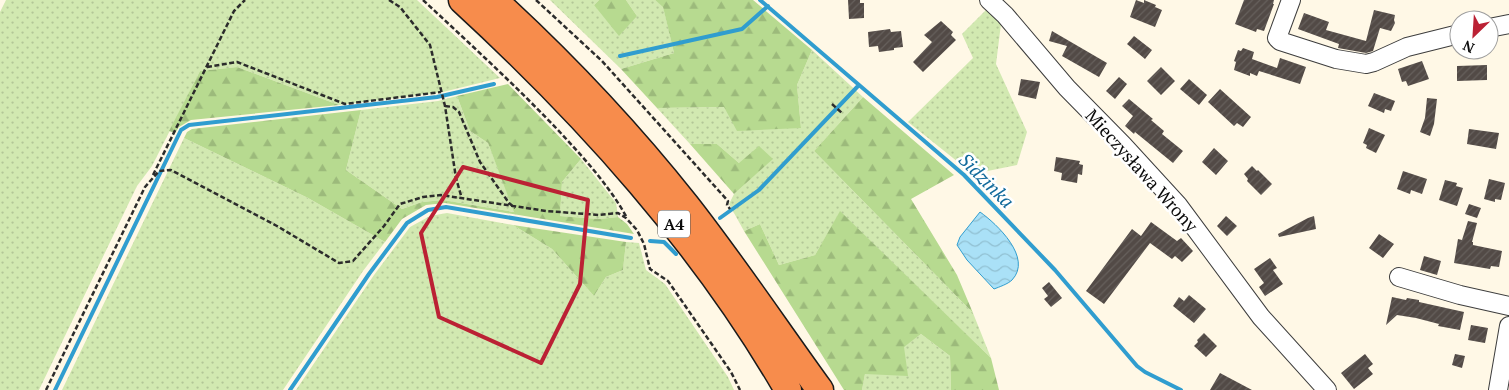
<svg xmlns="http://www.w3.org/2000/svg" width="1509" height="390" font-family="'PT Serif',serif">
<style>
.grass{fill:url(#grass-dots)}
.forest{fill:url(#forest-firs)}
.water{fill:url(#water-waves);stroke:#309dcf}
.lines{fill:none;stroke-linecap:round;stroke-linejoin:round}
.stream{stroke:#309dcf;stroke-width:4}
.building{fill:url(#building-hatch)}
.minor-casing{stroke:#3d3d3d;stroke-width:20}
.highway-casing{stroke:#1b1b1b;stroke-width:29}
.path{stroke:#2c2c2c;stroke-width:2.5;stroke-dasharray:5 2.5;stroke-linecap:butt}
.minor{stroke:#fff;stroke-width:18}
.highway{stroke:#f78c4c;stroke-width:26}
.marked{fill:none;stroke:#bb2134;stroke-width:4;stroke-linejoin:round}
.labels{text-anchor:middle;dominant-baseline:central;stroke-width:5;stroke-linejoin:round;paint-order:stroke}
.shield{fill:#fff;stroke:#545454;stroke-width:1}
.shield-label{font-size:16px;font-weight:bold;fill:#0a0a0a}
.street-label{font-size:18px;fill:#0a0a0a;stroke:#fff}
.water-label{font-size:19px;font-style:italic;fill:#136b9c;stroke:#fff}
</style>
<defs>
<pattern id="grass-dots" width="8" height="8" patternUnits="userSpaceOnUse" patternTransform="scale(1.25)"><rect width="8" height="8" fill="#d2e9b1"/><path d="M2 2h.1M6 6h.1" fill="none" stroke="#b3c697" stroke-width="1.8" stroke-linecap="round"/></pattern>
<pattern id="forest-firs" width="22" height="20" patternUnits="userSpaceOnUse" patternTransform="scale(1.25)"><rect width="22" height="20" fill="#b7da90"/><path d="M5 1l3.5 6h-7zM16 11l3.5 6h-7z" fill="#9cba7b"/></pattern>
<pattern id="water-waves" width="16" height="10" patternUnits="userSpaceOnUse" patternTransform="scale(1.25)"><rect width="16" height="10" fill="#aae1f7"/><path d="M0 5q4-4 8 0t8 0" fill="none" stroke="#91c0d2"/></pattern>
<pattern id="building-hatch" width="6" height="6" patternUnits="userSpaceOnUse" patternTransform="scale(1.25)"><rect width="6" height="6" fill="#524a46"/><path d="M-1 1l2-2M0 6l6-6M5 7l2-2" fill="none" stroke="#66605c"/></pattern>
</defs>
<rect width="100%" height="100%" fill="#fff8e6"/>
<path class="grass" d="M6,0h411l83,78 -57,14 -104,13 -102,-38 -37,4 -48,95 -15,20 -98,204h-39v-378z
M550,0h49l-5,5 43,11 -11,-16h29l8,6 11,47 -53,16z
M986,10l15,14 -5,40 31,68 -10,33 -44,9 -65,-52 65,-64 -11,-24z
M812,50l51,47 -49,54 159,162 18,45 -151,-146 -25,43 -36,10 -19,-41 -16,7 -15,-27 5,-10 38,-35 -33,4 -22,-19h-27l-33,-36 67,-1 77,21 -4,-43z
M457,96l13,35 18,12 27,69 -72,-12 -21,2 -20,7 -56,-39 15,-60 77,-9z
M184,138l124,60 77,44 -22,29 -80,119h-221z
M581,159l35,44 2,14 -19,2 -39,-3 2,-34z
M447,213l66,12 39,24 42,47 12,-19 17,-7 3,-28 13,1 7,27 19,14 63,93 6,13h-438l78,-115 36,-48 20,-11z
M921,334l29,22 1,34h-89l3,-16z"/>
<path class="forest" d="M599,0h27l11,16 -18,20 -25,-31z
M655,0h98l59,50 -15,35 4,43 -64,3 -13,-24 -67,1 -36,-39 53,-16 -11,-46z
M237,67l102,38 -148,15 -12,7 -4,6 -6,-2 31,-60z
M508,84l73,75 -19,23 -2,34 39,3 19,-2 9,7 7,10 -189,-31 -19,2 -24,14 -17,23 -77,-44 -124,-60 3,-6 5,-3 169,-19 -15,60 56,39 20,-7 21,-2 71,12 -26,-69 -18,-12 -13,-35z
M863,97l91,78 -43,24 46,76 16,38 -159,-162z
M690,144h27l22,19 20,-17 14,13 -39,35z
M840,211l151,147 8,32h-48l-1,-34 -29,-22 -17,13 4,29 -43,-2 -3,16h-18l-100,-159 16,-7 19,41 36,-10z
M513,225l113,17 -3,28 -17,7 -12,19 -42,-47z"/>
<path class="water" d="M980,212c17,12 53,46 32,68 -4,4 -13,7 -18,9l-27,-29 -10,-15 3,-8z"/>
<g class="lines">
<path class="stream" d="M760,0l204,175 91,95 82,96 8,6 36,18
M620,56l122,-27 26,-23
M720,218l39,-28 100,-105
M650,241l14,1 12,12
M55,390l126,-260 8,-5 248,-28 57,-13
M290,390l79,-116 38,-51 21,-13 18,-3 185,31"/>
</g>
<path class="building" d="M848,0h12v3h4v15l-15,1z
M1136,0l8,3v-3l12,5 -1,2 7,3 -7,17 -25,-10z
M1244,0h30l-1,4h1l-10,27 -7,-2 -1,3 -21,-8z
M1374,10l21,5 -1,5 1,3 -4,8 -11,-3 -7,23 -7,2 -28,-5 1,-4 -41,-15 6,-16 25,9 -3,8 40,11z
M941,21l12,11 -2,3 5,5 -33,32 -10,-10 19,-20 -8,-7z
M890,29l1,3 10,-1 2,16 -9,1v2l-15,2 -1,-6 -9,1 -1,-15z
M1052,31l55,32 -8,14 -37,-21 5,-10 -18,-5z
M1134,36l18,14 -7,9 -18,-15z
M1243,48l11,4 -2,7 25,9 3,-10 26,9 -6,17 -41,-13 -2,5 -7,-3v3l-16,-6 2,-8 -2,-1 4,-11 3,1z
M1422,61l7,18 -21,7 -2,-5 -4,1 -4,-13z
M1487,65v15l-30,1v-15z
M1161,67l14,14 -14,14 -14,-14z
M1119,77l8,7 -12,15 -9,-8z
M1021,79l19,3 -4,17 -18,-4z
M1189,79l18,16 -8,10 -19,-16z
M1220,89l31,28 -8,10 -6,-4 -3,3 -26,-24z
M1374,93l21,8 -4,10 -6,-2 -1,4 -16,-7z
M1427,98l10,1 -3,25 -4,12 -10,-4 5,-14z
M1129,99l24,20 -2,1 13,11 -2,3 21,17 -10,12 -38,-31 -1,2 -9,-8 8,-10 -11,-10z
M1369,128l16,7 -9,18 -10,-5 1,-3 -4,-2z
M1469,129l30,4 -3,16 -29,-5z
M1214,148l14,13 -12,14 -14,-13z
M1056,157l24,4 -1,3 4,1 -1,10 -4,-1 -1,9 -16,-3 1,-7 -8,-2z
M1252,166l5,5 1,-1 14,14 -11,11 -14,-14 1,-2 -4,-5z
M1403,171l24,8 -5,15 -11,-4 -1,4 -13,-5z
M1489,179l16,4 -4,17 -6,-1v3l-11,-3z
M1445,180l12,3 -1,3 7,2 -6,18 -18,-6z
M1469,204l12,4 -4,10 -12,-4z
M1226,216l11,10 -10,10 -10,-10z
M1314,216l2,13 -37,8 -1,-3 30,-16z
M1468,221l9,2 -5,19h1v3l29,6 -3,16 -8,-1 -1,3 -36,-6 4,-24 4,1z
M1151,222l26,19 4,-3 12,13 -11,11 -7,-6 -3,3 -22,-16 -46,61 -18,-13 46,-62 9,7z
M1379,234l15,10 -11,14 -14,-10z
M1424,256l17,5 -4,14 -17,-5z
M1270,258l7,10 -4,2 10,14 -18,12 -6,-9 5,-4 -10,-14z
M1049,282l13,16 -11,9 -7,-8 4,-3 -6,-8z
M1189,295l17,14 -12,14 -21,-17 6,-9 5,4z
M1392,297l14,3 1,-2 12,2v2l45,10 -4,18 -22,-4 1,-2 -23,-6 -19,-3 -11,10z
M1471,325l17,3 -3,15 -17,-3z
M1204,333l13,13 -11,11 -12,-11 4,-4 -1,-2z
M1365,354l8,10 -5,4 5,6 -19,15 -13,-16z
M1455,354l10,2 -3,12 -10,-3z
M1220,373l32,17h-42z"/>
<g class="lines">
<g class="minor-casing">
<path id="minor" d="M989,0l16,15 62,73 56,57 55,60 83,112 66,73
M1291,0l-14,38 3,3 56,18 30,5 8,-2 33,-15 52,-13
M1489,28l20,-4
M1399,277l61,18 49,11
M1498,390l11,-64"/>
</g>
<g class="highway-casing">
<path id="highway" d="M462,0c125,115 241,243 326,390
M494,0c69,63 134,132 192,205 47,60 89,123 134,185"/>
</g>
<path class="path" d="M389,0l11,7 30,38 15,61 11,72 6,21
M423,0c45,42 91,84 134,129 26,28 52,56 70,89
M536,0l66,61 126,140 -1,4 3,4
M207,67l30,-5 108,42 96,-12
M832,104l11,10
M445,106l8,1 6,5 21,50 29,41 6,5
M153,175l81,-164 11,-11
M46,390l99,-203 14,-16 12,-1 106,56 62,37 14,-2 31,-35 16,-22 23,-7 18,-2 105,16 53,4 19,-2 8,5 11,12 7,14 6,25 18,12 63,91 9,18"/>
<use href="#minor" class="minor"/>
<use href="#highway" class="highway"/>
</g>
<path class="marked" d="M463,167l125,33 -8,84 -39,79 -102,-46 -18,-84z"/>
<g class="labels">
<rect class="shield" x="658" y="210.5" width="32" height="27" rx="4"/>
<g class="shield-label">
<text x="674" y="224">A4</text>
</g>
<g class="street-label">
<text transform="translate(1142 170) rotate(48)">Mieczysława Wrony</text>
</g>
<g class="water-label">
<text transform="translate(987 180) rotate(45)">Sidzinka</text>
</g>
</g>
<g transform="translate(1474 35) rotate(205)"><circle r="24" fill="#ffffff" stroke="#9d9d9d"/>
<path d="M0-4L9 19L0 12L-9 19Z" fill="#bb2134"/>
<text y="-8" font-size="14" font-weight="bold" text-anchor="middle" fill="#0a0a0a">N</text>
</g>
</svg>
